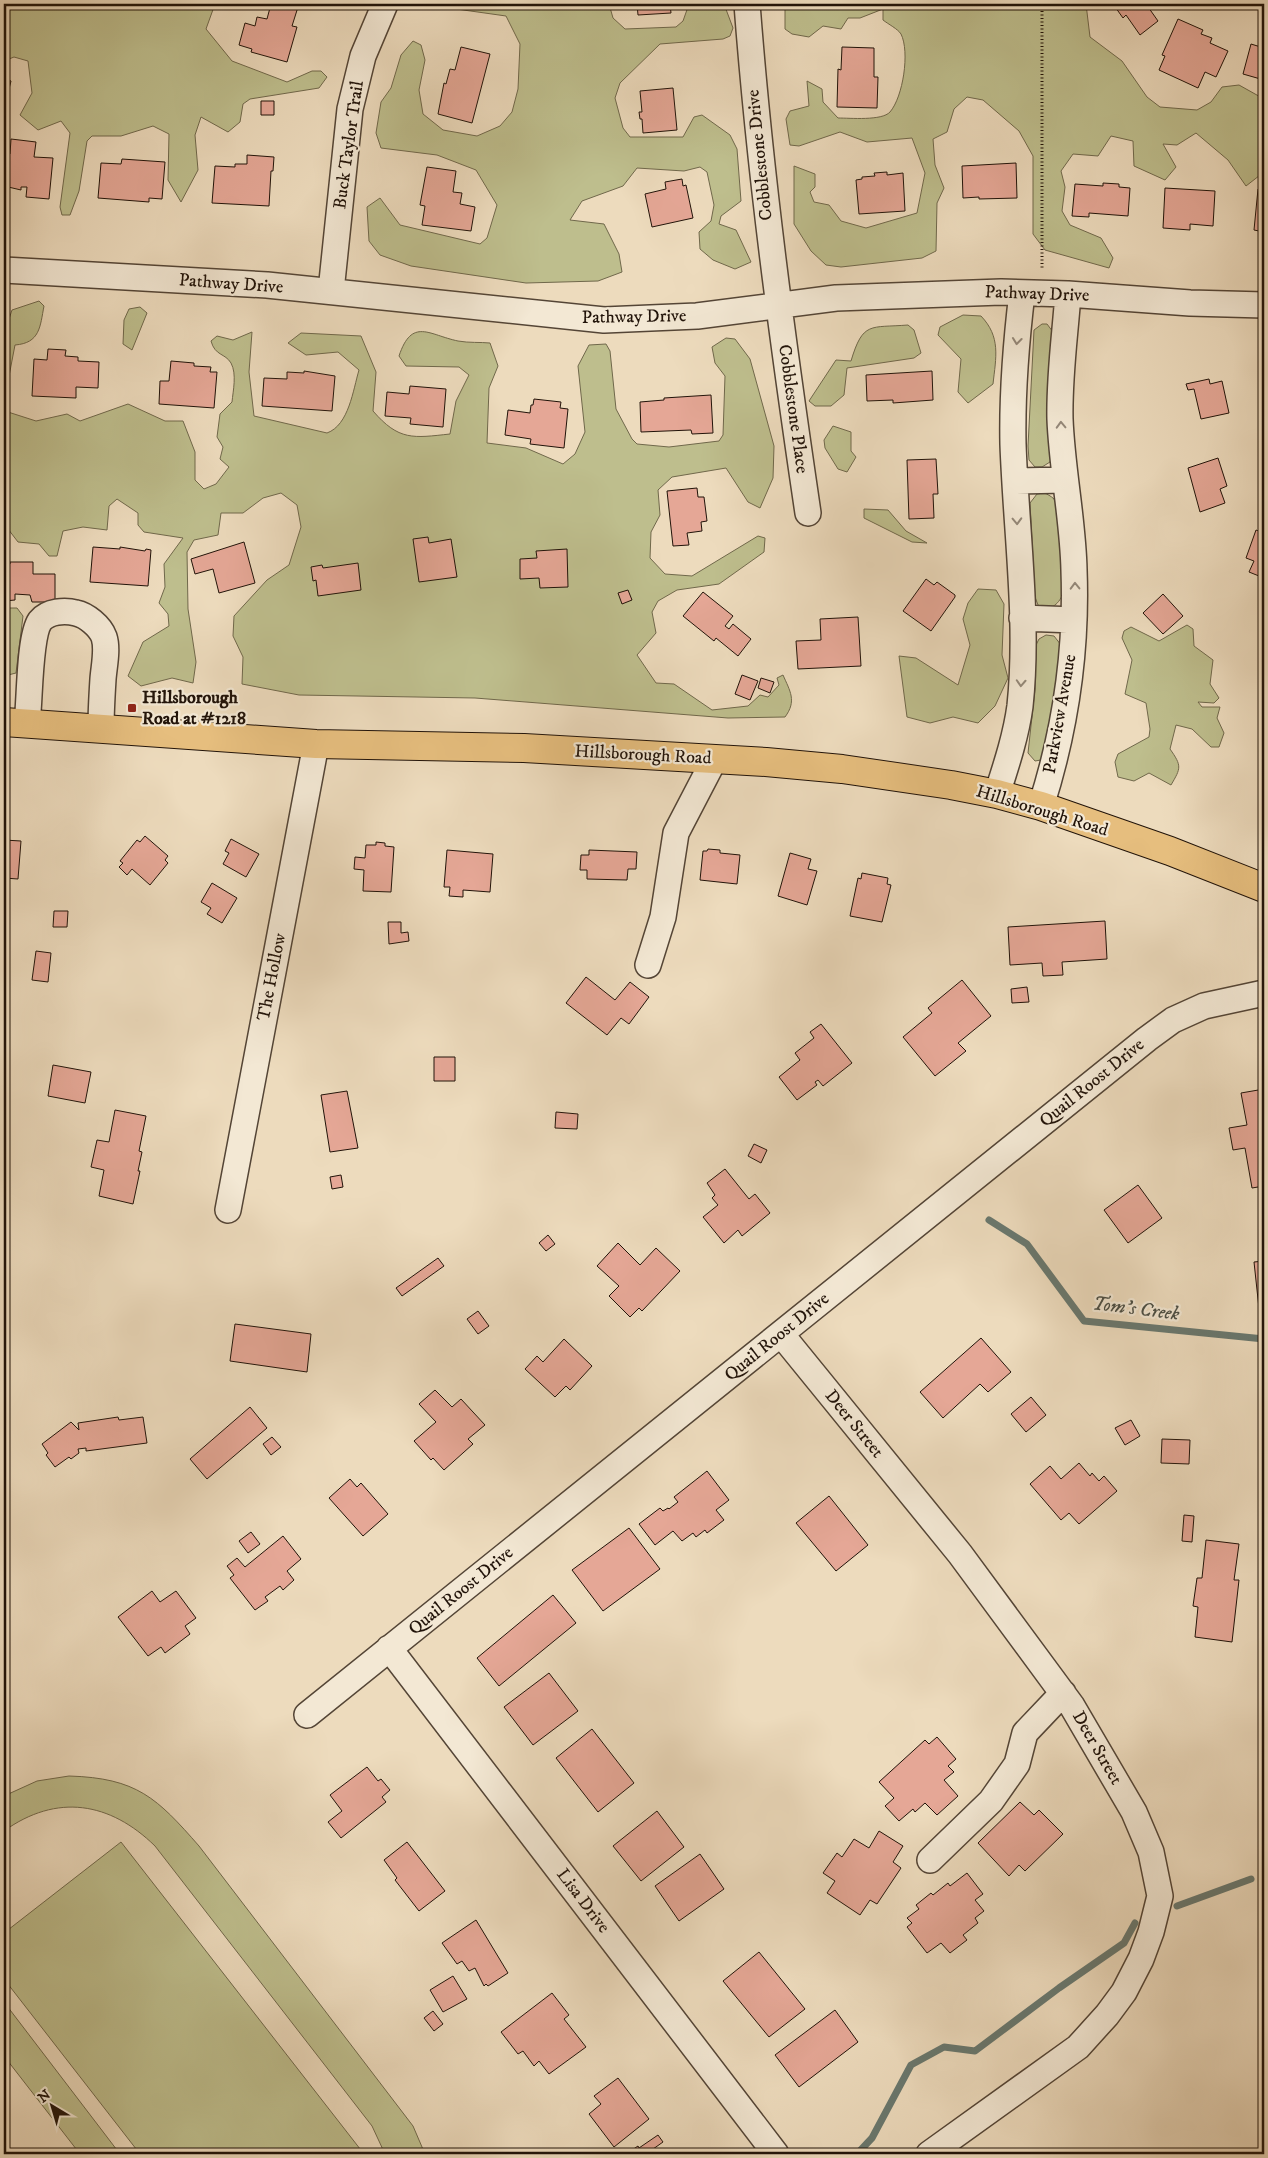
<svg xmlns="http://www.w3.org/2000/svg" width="1268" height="2158" font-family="'IM FELL DW Pica',serif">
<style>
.green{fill:#bebe8d;stroke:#70684b}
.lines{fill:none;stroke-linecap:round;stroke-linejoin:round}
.stream{stroke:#69786f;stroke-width:7}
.building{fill:#e5a796;stroke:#211309}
.minor-casing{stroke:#544536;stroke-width:28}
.major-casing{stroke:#211309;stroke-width:30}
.path{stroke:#211309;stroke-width:3;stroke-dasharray:1 2.5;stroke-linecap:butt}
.minor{stroke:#f3e8d4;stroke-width:25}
.major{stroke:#e6be7e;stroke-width:28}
.oneway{stroke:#948879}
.poi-dot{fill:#8f2418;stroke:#f3e8d4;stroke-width:2}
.labels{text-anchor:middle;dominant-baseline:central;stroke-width:4.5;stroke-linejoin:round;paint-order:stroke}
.street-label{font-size:18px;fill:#211309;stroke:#f3e8d4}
.poi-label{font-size:18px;font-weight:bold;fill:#211309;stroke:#f3e8d4;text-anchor:start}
.water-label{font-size:19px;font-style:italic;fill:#4b4e44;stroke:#f3e8d4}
</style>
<rect width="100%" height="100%" fill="#eddbbd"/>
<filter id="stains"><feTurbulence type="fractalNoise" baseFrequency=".004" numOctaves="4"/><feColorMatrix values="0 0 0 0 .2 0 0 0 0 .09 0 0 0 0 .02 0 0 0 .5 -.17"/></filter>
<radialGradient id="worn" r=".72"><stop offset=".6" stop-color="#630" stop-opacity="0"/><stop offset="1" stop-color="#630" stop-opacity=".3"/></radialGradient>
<path class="green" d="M12,4h203l-9,25 26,32 55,21 25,-11h9l6,6 -8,11 -69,11 -7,5 -3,18 -12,10 -27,-15 -6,18 3,35 -17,32 -13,-22 1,-46 -16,-8 -32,10h-29l-5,5 -8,50 -9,24h-8l-2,-8 10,-74 -9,-12 -23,9 -18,-15 12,-22 -4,-32 -14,-4 -10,4v-43z
M421,4h188l4,14 12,11 51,-2 7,-6 6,-17h35l9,24 -3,8 -7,3 -63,5 -40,39 -5,15 8,30 7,9h53l11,-20 8,-2 28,20 7,14 4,52 -20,15 -2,8 17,6 15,32 -16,7 -22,-9 -13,-11 -1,-17 12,-11 3,-16 -7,-33 -7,-5 -16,4 -47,-3 -14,18 -41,15 -12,19 34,4 15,30 3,18 -24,9 -72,2 -115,-17 -31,-11 -11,-14 -2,-34 13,-9 20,27 80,19 7,-6 10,-33 -21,-35 -39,-15 -56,-7 -5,-15 5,-31 10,-14 10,-33 12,-14 8,4 4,15 -6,30 4,24 20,16 34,6 23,-10 12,-14 6,-23 2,-45 -14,-28z
M785,4h301l4,33 32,24 25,36 13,10 37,3 14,-8 11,-15 17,-2 25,14v73l-18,14 -18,-26 -32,-27 -19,12 -14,-1 13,23 -11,13 -31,-14 -1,-25 -22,-5 -13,20 -25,-2 -12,17 4,16 -3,24 8,14 31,13 12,20 -4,10 -64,-18 -12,-16v-78l-14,-25 -36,-31 -16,-3 -13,12 -7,23 -14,7 2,26 9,23 -7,15 -1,48 -14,7 -81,9 -15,-2 -15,-14 -17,-27v-58l21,8v13l-5,5 4,10 15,3 12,16 25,7 51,-15 8,-40 -13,-35 -45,4 -27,-10 -41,14 -9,-1 -4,-26 4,-8 19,-5 -2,-25 15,8 1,13 15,16c12,0 44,3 52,-6 13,-15 20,-60 11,-78 -3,-5 -13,-10 -18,-14v-11l-23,9h-12l-7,11 -18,-3 -14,11 -17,-3 -7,-5z
M39,301l5,5c-4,21 -4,37 -29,39l-11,57 4,10 28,9 31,-7 13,7 48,-17 37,17h18l12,31v28l9,9 12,-5 13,-17 -9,-8 3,-12 -6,-10 3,-23 12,-12c1,-11 5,-28 -1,-39 -6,-10 -16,-7 -20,-22l6,-5 16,4 19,-8 -3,40 5,44 73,17c22,-8 26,-43 32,-63l-21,-18 -32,3 -18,-12 13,-10 60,3 15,36 -3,39c26,30 40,27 77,23l6,-33 13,-26 -10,-8 -53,-1 -7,-10c13,-39 30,-21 59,-15 11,2 22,1 32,2l8,23 -9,22 -2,55 39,5 37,16 12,-10 10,-22 -7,-66 11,-21 17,-1 4,7 6,58 16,30 5,5 32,3 50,-6 4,-6 2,-59 -10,-13 -3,-16 14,-9 9,1 15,20 24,87 -1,32 -13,30 -12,-6 -22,-34 -54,9 -14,13 2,25 -9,17 -1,26 15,16 27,2 66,-40 7,2 -1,14 -45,32 -42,6 -19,11 -6,11 4,21 -19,22 19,28 18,1 38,26 36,-4 12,-11 8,2 11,-12 -2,-7 6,-3c7,16 14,26 2,42l-57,1 -253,-20 -176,-3 -57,-11 1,-27 -10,-21 1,-20 33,-36 22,-15 12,-38 -4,-22 -16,-12 -18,5 -20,15h-22l-3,22 -24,5 -7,12 1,57 8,53 -3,21 -21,-5 -31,8 -13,-10 15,-34 26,-16 -1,-12 -9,-11 6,-16 -1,-23 19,-26 -39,-6 -6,-7v-12l-21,-14 -8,7 -2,24 -24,-3 -20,4 -6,25h-8l-10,-12 -21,-2 -13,-17 -1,1v-192l8,-24z
M140,307l7,6 -15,37 -9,-6 1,-24 5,-11z
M963,315l18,1c20,21 15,41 12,68l-25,19 -10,-11 3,-33 -23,-24 2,-8z
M1042,324h5l6,8 -2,127 -1,3 -8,5h-7l-6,-7 -1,-14 6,-116z
M908,325l6,5 7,23 -7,5 -67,10 -3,27 -13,11h-16l-6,-5 27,-41 15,1c12,-40 19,-33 57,-36z
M833,426l18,6v19l5,6 -9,15 -9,-3 -13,-21 -1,-8z
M1044,493c3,1 7,3 10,6 9,11 8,78 9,95 -5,11 -13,18 -25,11l-3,-8 -5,-94 7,-9z
M864,509l24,1 18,21 21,12 -15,-1 -48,-24z
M978,589l18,1 8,14 -2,51 6,23 -13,28 -17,17 -25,-6 -23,6 -23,-6 -8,-61 17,2 42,27 12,-40 -7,-26 5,-16z
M4,608h13l6,8 -7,57 -12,3z
M1187,625l6,4 1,17 19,14 -3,24 9,14 -5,5 -16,-1 4,5h18l-3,11 7,15 -5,14h-8l-19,-18 -16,-4 -6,24c12,17 11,19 1,36l-22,-12 -15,8 -16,-4 -3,-15 3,-8 31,-17 1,-8 -4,-26 -21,-9 7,-34 -10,-22 2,-7 7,-4 28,14z
M1046,635l8,1 7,9 -8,64 -10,48 -2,3 -6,1 -7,-8 7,-64 1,-44 3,-6z
M69,1776c68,2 88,22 130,70l214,280 12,28h-40l-13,-28 -217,-280c-45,-44 -98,-53 -151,-15v-35l33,-15z
M121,1842l243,312h-224l-136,-175v-46z
M4,2002l116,152h-40l-76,-98z"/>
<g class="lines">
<path class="stream" d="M989,1220l38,24 57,77 180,18
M1177,1906l74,-27
M857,2154l15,-16 39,-73 33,-18 31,4 84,-63 65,-45 11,-20"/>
</g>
<path class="building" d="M271,4h13l14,3 -6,19 5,1 -10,35 -36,-10 1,-3 -13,-4 6,-22 10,3 2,-9 10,2z
M637,4h33l1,9 -33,2z
M1113,4h33l12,17 -18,14 -14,-20 -3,3z
M1178,19l25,11 -2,4 11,4 -2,5 18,8 -12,26 -11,-5 -7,16 -39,-18 6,-14 -3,-1z
M1251,44l13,4v32l-21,-6z
M461,47l29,7 -18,69 -34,-9 6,-31 2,1 4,-15 5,1z
M842,47l32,1v29h4l-1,31 -40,-1 1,-38 3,1z
M4,78l7,3 -3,12 -4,-1z
M673,88l4,42 -34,3 -1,-14h-2l-1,-7h3l-2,-21z
M261,101h13v14h-13z
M11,139l25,3 -2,15 19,1 -4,41 -23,-2 1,-10h-6v3l-17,-4v-33l6,1z
M247,155l27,2 -1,14h-2l-2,35 -57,-3 3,-37 20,1v-3h12z
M122,159l43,3 -3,37 -13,-1v4l-51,-4 3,-35 20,1z
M1016,163l1,35 -38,1v-2l-16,1 -1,-32z
M427,167l29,4 -3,21 9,1 -2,11 15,3 -4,24 -49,-6 3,-19 -5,-1z
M887,172v3l16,-2 2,38 -46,3 -3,-34 6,-1v-2l13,-1 -1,-3z
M682,179l1,7 3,-1 7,33 -41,9 -7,-33 21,-5 -1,-7z
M1103,183l16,1v3l11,1 -2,28 -39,-3v4l-17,-1 3,-32 28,2z
M1165,188l50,3 -2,35 -23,-2v6l-27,-2z
M1258,189l6,1v48l-5,-1v-6l-5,-1z
M48,349l18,1 -1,6 13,1v4l21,1 -1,26 -22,-1v11l-44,-2 2,-37 13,1z
M171,361l23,2v3l17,1 -1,5h7l-3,36 -55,-4 1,-23h9z
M304,371l31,5 -3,35 -70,-5 2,-28 23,1v-7l17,1z
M932,371l1,29 -40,3v-3l-26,1 -1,-26z
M1209,379l1,5 12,-3 7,32 -28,6 -7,-30 -6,1 -2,-6z
M410,386l36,3 -3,38 -33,-3 1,-6 -26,-2 2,-24 22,2z
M711,395l2,38 -21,1 -1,-4 -50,2 -1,-30 24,-2v-2z
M534,399l27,3 -1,6 8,1 -4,39 -34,-4 1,-5 -26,-4 3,-25 22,3 1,-8h2z
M1218,458l9,28 -7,3 5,14 -25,9 -12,-44z
M936,459l2,35h-5l1,24 -25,1 -2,-59z
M697,488l1,9h6l3,24 -6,1 1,9 -15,2 2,12 -16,1 -6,-55z
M1256,530l8,3v45l-15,-6 5,-11 -8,-3z
M428,537l1,6 22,-4 6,38 -38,5 -6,-43z
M244,542l11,41 -36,10 -6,-24 -18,5 -4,-15z
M93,547l27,2v-2l25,4 1,-2 5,1 -3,36 -58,-4z
M567,549l1,38 -28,1 -1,-10 -19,1v-20l17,-1 -1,-7z
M10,562h23v12h22v28h-23l-2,-7 -15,-1v6l-11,1v-37h6z
M358,563l3,27 -43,6 -2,-16 -3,1 -2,-14 11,-2 1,3z
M926,579l8,6 3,-3 18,13v2l-24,34 -28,-20z
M628,590l4,10 -10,4 -4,-11z
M703,592l30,24 -8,10 4,3 4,-5 18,15 -13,17 -22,-18 -2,3 -31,-25z
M1163,594l20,22 -20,18 -20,-21z
M858,617l3,49 -63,3 -2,-28 25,-1 -1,-21z
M742,675l16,6 -8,19 -15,-6z
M761,678l13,4 -4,11 -12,-5z
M145,836l23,20 -3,4 3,3 -18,22 -18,-16 -5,6 -8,-8 4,-4 -3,-2 17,-21 3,2z
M231,839l28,15 -13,23 -23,-13 6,-11 -4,-2z
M4,840l17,1 -3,38 -14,-1z
M376,842l9,1v3l9,1 -3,45 -28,-1 1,-21 -10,-1 1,-12 10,1 1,-13h10z
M708,849l12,1v3l20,2 -3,29 -37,-4 3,-29h4z
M447,850l46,4 -3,38 -27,-2v7l-14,-1 1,-9h-6z
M589,850l48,2 -1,17h-8l-1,11 -40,-1v-9h-7l1,-15h8z
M790,853l21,6 -3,10 9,2 -10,34 -29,-9z
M862,873l26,5 -1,6 4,1 -9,37 -32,-6 8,-38 3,1z
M212,883l25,15 -15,25 -15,-9 4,-6 -10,-6z
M54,911h14l-1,16h-14z
M1105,921l2,38 -45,3 1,13 -20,1 -1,-13 -32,2 -2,-38z
M388,922h13v11l7,-1 1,9 -20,3z
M36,951l15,2 -3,29 -16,-2z
M586,977l29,23 15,-18 19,15 -20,27 -8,-6 -14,17 -41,-32z
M962,980l29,36 -33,27 8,8 -31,25 -32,-39 29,-24 -4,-5z
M1027,987l2,15 -17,1 -1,-14z
M821,1024l31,39 -29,23 -5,-6 -3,2 2,3 -20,15 -18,-23 21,-17 -5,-7 19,-15 -4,-6z
M434,1057h21v24h-21z
M53,1065l38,7 -6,31 -37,-7z
M1264,1089v97l-12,2 -7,-40 -12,2 -4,-22 18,-3 -6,-32z
M347,1091l11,57 -28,4 -9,-57z
M115,1110l31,6 -7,35 3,1 -4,19h2l-7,33 -34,-8 5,-26 -13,-3 6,-27 12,2z
M556,1112l22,2 -1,15 -22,-1z
M754,1144l13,6 -6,13 -13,-7z
M725,1169l24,30 6,-5 15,19 -28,23 -4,-6 -14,13 -21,-26 15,-12 -6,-7 3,-3 -8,-12z
M341,1175l2,12 -11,2 -2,-12z
M1138,1185l24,33 -34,25 -24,-33z
M548,1235l7,9 -9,7 -7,-8z
M618,1243l22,22 16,-17 24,23 -38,40 -3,-3 -9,9 -21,-21 10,-10 -22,-20z
M438,1258l6,8 -42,30 -6,-8z
M1264,1261v66h-3l-7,-65z
M478,1311l11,15 -11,8 -11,-15z
M235,1324l76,10 -4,38 -77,-11z
M981,1338l30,34 -23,20 -8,-8 -37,34 -23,-26z
M564,1339l28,27 -22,24 -4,-4 -11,11 -30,-28 12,-13 6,6z
M435,1390l17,17 9,-8 24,26 -17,14 5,5 -29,26 -11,-12 -2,2 -17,-19 22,-19 -17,-18z
M1031,1397l15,18 -20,17 -15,-18z
M250,1407l17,21 -60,51 -17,-20z
M118,1417l1,3 24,-3 4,26 -61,8v-3l-8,1 1,4 -8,6 -2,-2 -14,10 -9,-12 2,-2 -6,-9 29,-22 8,8 -1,-7z
M1131,1420l9,16 -15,9 -10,-17z
M272,1437l9,10 -10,8 -8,-11z
M1162,1439l28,1 -1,24 -28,-1z
M1079,1463l11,13 2,-3 7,8 5,-5 13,15 -38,33 -10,-11 -8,7 -31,-36 20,-18 11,13z
M707,1471l22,29 -13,10 8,10 -17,13 -2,-3 -9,7 -3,-4 -11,8 -9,-10 -18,14 -16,-21 21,-16 3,3 5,-3 1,1 9,-7 -4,-5z
M350,1479l7,8 4,-4 27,31 -25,22 -34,-38z
M829,1496l39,49 -32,26 -40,-48z
M1184,1515l10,1 -2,26 -10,-1z
M629,1528l31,41 -57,42 -31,-41z
M251,1532l9,12 -12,9 -9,-12z
M283,1536l18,23 -14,12 7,9 -11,10 -3,-4 -15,11 3,4 -13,9 -25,-32 4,-3 -7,-9 10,-8 8,9z
M1206,1540l33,4 -5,36h5l-7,62 -37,-5 3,-30 -5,-1 4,-28h5z
M152,1591l8,11 16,-11 20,27 -11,8 5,8 -25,19 -4,-6 -13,9 -30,-39z
M553,1595l23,28 -77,63 -22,-28z
M549,1673l29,38 -45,34 -29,-38z
M592,1729l42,54 -36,29 -42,-54z
M937,1737l19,22 -8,7 6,6 -10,8 14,16 -21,19 -12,-12 -10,9 -2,-3 -14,12 -14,-15 9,-8 -15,-16 46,-42 4,4z
M367,1767l11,14 3,-2 9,11 -8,7 4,5 -45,36 -13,-16 14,-11 -12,-16z
M1020,1802l14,13 5,-5 24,24 -38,37 -6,-6 -10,11 -31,-33z
M657,1811l27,36 -43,34 -28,-35z
M879,1831l24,15 -10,16 8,6 -24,36 -7,-4 -10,15 -33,-22 8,-12 -12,-8 14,-20 5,4 12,-18 15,9z
M407,1842l38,49 -26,20 -24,-31 2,-2 -13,-18z
M700,1854l24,35 -45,32 -24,-35z
M967,1873l16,21 -8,6 9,11 -9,7 3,5 -15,12 4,5 -17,13 -9,-10 -14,10 -20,-26 5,-4 -5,-5 12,-9 -3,-4 15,-12 2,2 15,-12 2,3z
M476,1920l32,53 -20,13 -2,-2 -2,2 -9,-18 -6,3 -7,-10 -5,3 -15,-21z
M759,1952l46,57 -36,28 -46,-56z
M453,1976l14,23 -24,13 -13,-22z
M552,1993l17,22 -5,4 22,28 -37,27 -10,-13 -5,5 -11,-15 -5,3 -17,-22z
M835,2010l23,32 -59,45 -24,-32z
M433,2011l10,13 -9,7 -10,-13z
M618,2078l31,41 -35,28 -25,-33 12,-10 -7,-8z
M658,2135l5,7 -17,12h-20l12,-8 1,2z"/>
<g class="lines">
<g class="minor-casing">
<path id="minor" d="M747,4c13,171 36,340 61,509
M4,270l263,15 337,35 93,-4 139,-18 165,-6 67,2 122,9 74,2
M331,291l19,-182 13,-53 22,-52
M1015,481l50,-1
M1022,618l52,2
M27,723c3,-22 2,-86 13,-102 8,-10 25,-11 36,-8 10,2 24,13 28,24 4,12 0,29 -1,42 -1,16 -2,33 -2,49
M997,794c9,-28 19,-58 23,-88 9,-85 -4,-176 -7,-262 -1,-51 3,-101 9,-151
M1041,806c24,-75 36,-156 33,-236 -1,-50 -12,-100 -14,-151 -1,-42 5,-83 8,-125
M648,965l15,-48 13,-84 38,-73
M228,1210l88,-466
M781,1334l179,220 112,152 62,106 17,40 9,44 -9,36 -10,27 -17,33 -17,23 -29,32 -149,107
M389,1648l387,506
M307,1715l840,-676 26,-19 31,-14 60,-13
M930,1860l61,-59 26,-37 8,-31 38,-40"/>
</g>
<g class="major-casing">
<path id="major" d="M4,722l312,22 208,4 242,14 76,7 109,16 46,9 44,12 129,45 94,37"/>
</g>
<path class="path" d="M1042,4v266"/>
<use href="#minor" class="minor"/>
<use href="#major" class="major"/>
</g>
<defs><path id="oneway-chevron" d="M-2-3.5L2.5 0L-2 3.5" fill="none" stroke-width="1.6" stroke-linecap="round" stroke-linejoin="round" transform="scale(1.25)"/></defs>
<g class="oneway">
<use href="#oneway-chevron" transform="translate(1017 341) rotate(96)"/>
<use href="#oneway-chevron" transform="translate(1061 425) rotate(-92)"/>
<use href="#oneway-chevron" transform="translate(1017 521) rotate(88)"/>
<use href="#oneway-chevron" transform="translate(1075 586) rotate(-91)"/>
<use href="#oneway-chevron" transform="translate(1021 683) rotate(93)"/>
</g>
<rect class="poi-dot" x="127" y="703" width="10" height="10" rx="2.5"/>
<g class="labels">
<g class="street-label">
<text transform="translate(349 145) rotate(-82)">Buck Taylor Trail</text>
<text transform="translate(760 155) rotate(-96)">Cobblestone Drive</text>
<text transform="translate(231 284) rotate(4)">Pathway Drive</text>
<text transform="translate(1037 294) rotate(2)">Pathway Drive</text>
<text transform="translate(634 317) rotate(-1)">Pathway Drive</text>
<text transform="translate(793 409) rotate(82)">Cobblestone Place</text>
<text transform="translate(1060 714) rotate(-80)">Parkview Avenue</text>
<text transform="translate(643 755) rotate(3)">Hillsborough Road</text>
<text transform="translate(1042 811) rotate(17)">Hillsborough Road</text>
<text transform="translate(272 977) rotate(-79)">The Hollow</text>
<text transform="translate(1092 1083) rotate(-39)">Quail Roost Drive</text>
<text transform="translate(777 1337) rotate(-39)">Quail Roost Drive</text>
<text transform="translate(854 1424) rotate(51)">Deer Street</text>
<text transform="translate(461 1591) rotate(-39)">Quail Roost Drive</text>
<text transform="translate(1097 1748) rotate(60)">Deer Street</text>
<text transform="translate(583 1901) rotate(53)">Lisa Drive</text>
</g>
<g class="poi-label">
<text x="142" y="698">Hillsborough<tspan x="142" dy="21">Road at #1218</tspan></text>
</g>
<g class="water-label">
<text transform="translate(1136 1309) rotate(7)">Tom's Creek</text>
</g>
</g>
<rect width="1268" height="2158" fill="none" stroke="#eddbbd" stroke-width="20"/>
<rect x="5" y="5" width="1258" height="2148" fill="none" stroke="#211309" stroke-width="2.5"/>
<rect x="10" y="10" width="1248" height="2138" fill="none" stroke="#211309"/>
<g transform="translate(52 2106) rotate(322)" stroke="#f3e8d4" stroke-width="4" paint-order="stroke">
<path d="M0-4L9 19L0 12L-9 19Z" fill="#211309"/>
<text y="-8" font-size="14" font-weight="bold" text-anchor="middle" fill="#211309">N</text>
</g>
<rect width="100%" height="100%" filter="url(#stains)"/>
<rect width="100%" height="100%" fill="url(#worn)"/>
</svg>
